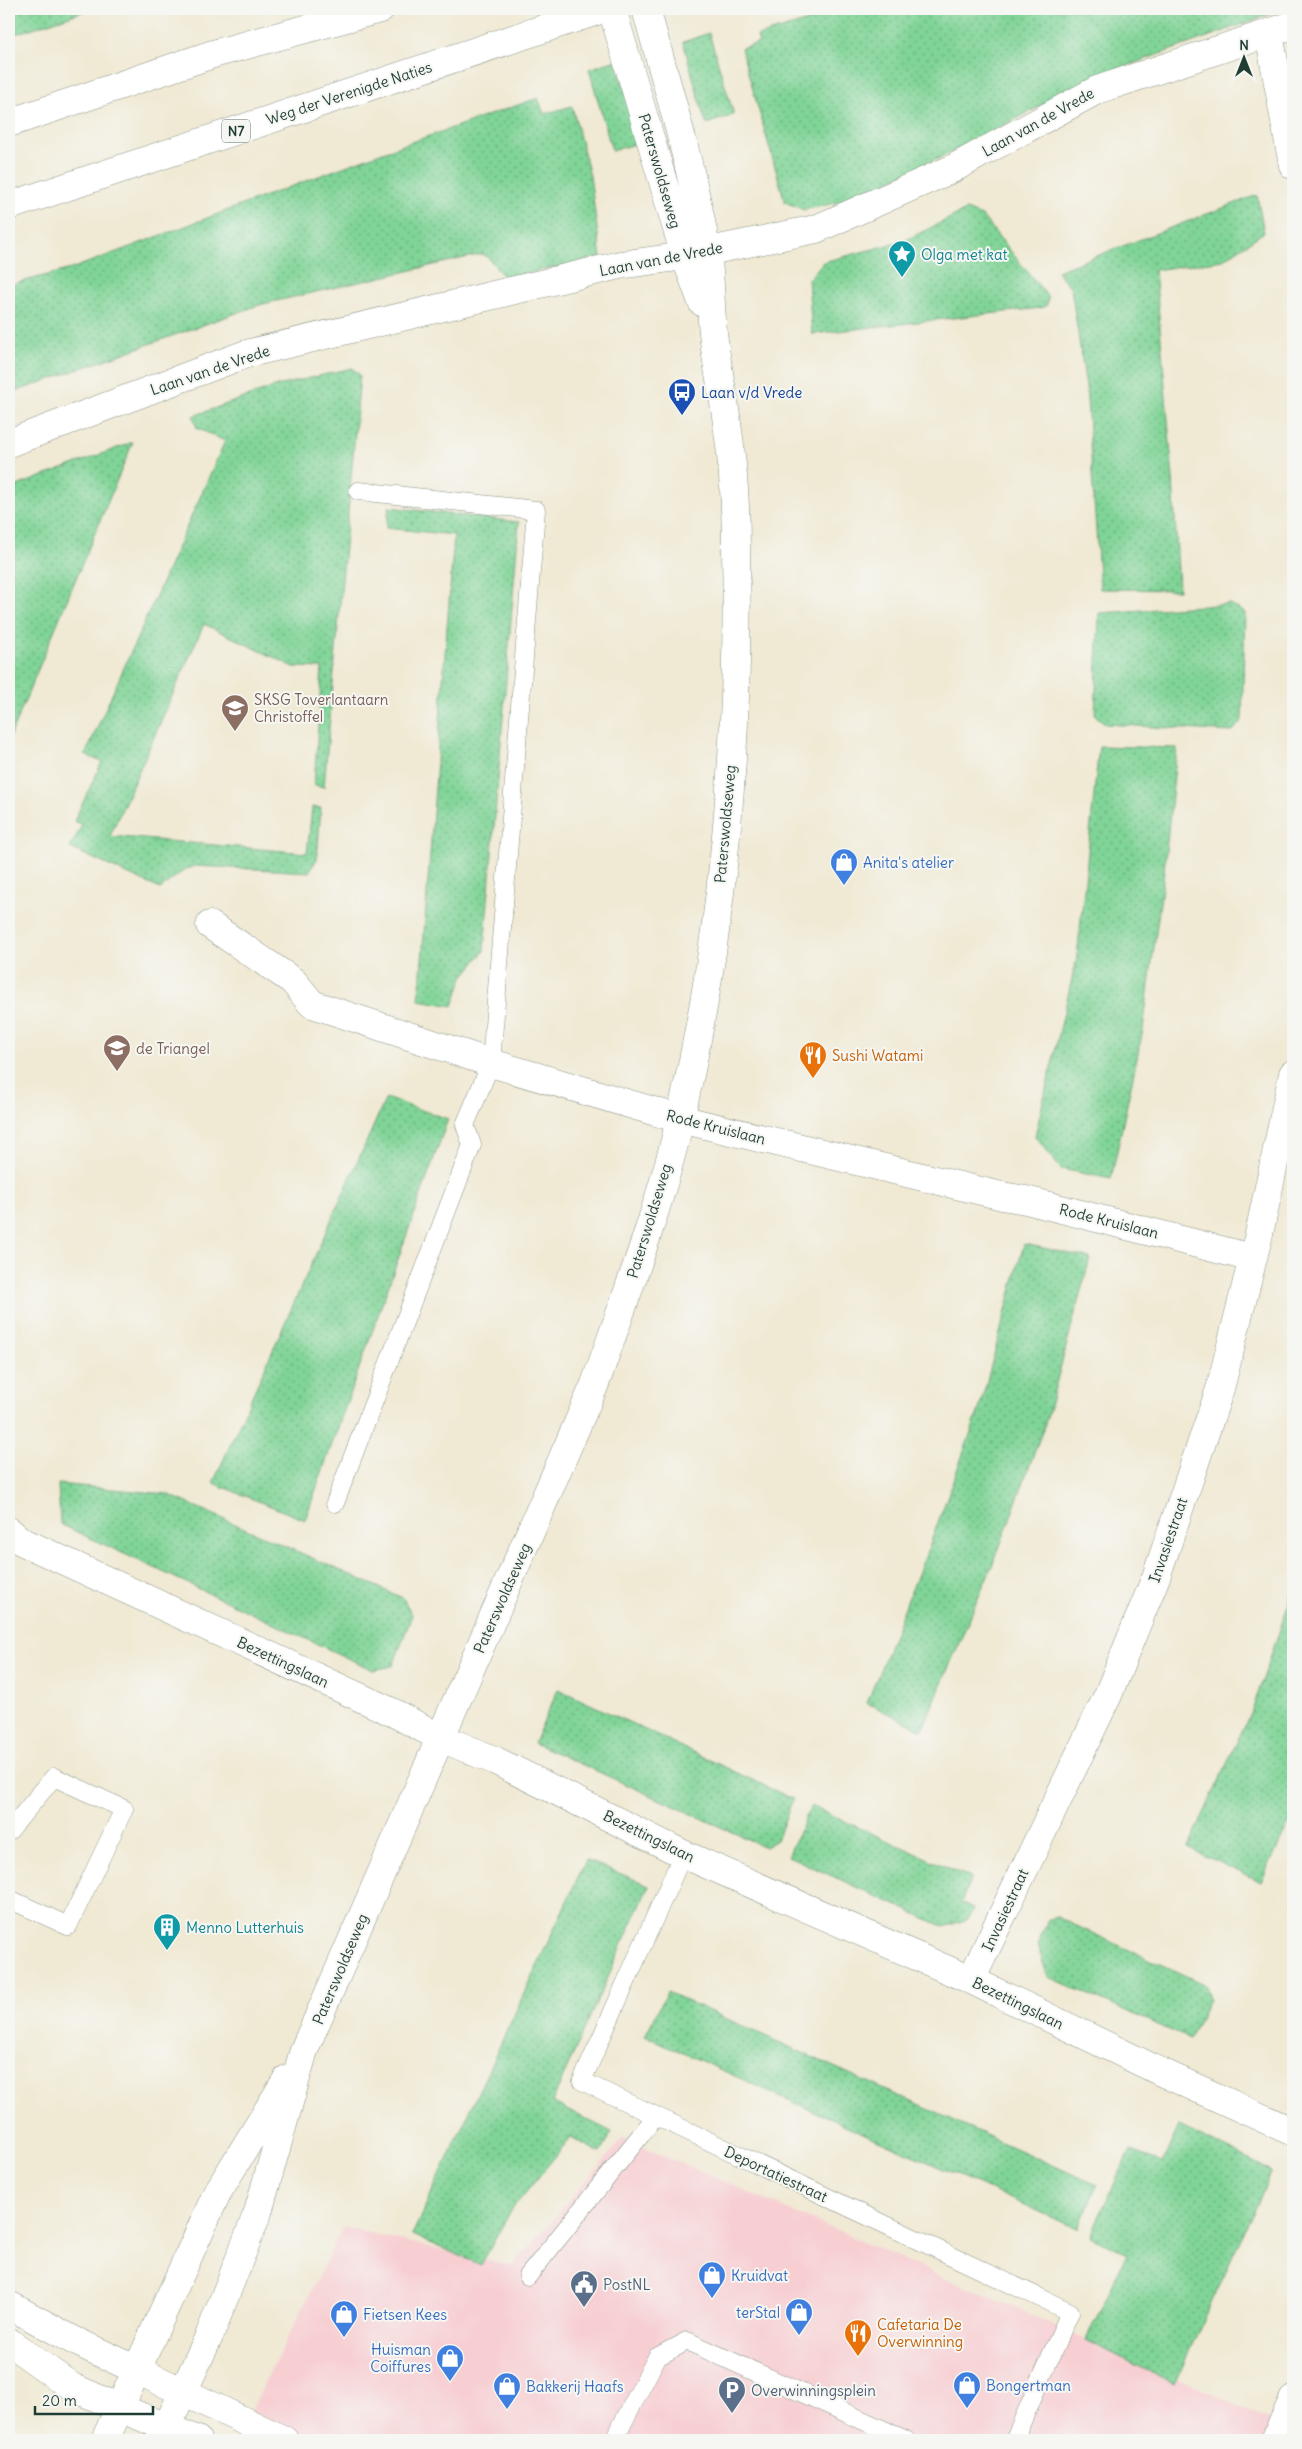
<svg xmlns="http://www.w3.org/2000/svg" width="1302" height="2449" font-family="Delius,sans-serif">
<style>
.built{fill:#f7cfd3}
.grass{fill:url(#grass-dots);stroke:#508866}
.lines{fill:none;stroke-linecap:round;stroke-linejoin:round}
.lane-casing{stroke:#889384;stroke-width:19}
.street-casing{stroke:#889384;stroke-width:29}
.secondary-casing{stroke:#889384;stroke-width:29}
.highway-casing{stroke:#889384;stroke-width:29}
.lane{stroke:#fff;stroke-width:18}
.street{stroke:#fff;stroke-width:28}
.secondary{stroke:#fff;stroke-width:28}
.highway{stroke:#fff;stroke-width:28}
.labels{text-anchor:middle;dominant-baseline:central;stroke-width:4;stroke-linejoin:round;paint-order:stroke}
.shield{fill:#f6f6f2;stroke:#60746d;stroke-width:1}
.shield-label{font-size:14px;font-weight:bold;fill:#1f3d34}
.street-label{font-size:15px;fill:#1f3d34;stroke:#f6f6f2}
.culture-label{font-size:15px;fill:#0d838f;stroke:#f6f6f2;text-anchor:start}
.transit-label{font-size:15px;fill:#164399;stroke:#f6f6f2;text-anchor:start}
.education-label{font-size:15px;fill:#785e54;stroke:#f6f6f2;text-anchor:start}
.shop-label{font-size:15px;fill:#366cbe;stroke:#f6f6f2;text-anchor:start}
.food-label{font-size:15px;fill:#c56008;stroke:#f6f6f2;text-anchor:start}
.service-label{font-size:15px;fill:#4e5e75;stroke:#f6f6f2;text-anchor:start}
</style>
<defs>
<pattern id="grass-dots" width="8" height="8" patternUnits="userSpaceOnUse" patternTransform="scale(1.25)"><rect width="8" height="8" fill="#80d497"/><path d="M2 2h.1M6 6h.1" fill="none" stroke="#68ad7c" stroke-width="1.8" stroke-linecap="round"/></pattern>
</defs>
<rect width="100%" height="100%" fill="#f6f6f2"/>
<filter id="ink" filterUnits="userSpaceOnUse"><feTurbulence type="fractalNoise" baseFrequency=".02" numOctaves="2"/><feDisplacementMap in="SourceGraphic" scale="10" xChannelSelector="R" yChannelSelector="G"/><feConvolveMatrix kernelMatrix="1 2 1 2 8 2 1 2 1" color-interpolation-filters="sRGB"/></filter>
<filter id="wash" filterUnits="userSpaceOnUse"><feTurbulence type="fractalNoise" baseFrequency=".0096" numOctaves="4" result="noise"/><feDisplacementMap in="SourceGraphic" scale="20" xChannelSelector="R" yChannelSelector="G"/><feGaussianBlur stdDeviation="1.12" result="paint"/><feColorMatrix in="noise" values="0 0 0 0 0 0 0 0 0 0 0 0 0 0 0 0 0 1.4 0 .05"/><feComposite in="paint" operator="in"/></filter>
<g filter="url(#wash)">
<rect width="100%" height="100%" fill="#f0e9d3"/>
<path class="built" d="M623,2138l670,291v11h-1057l107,-213 170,39z"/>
<path class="grass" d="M9,9h82l-82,27z
M849,9h436l-186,67 -155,80 -100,45 -40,9 -19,-8 -44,-154 18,-5 -2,-7z
M709,33l25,82 -28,9 -23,-82z
M616,60l24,82 -28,9 -23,-82z
M538,98l6,16 28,-8 18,70 11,81 -90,20 -8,-1 -15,-19 -6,-3 -223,51 -250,89v-109l62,-16 312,-117z
M1257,195l7,37 -41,28 -68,10 18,208 6,112 -79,-1 -14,-203 -15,-98 -14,-17z
M966,210l16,6 66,81 -1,8 -6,3 -229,26 -4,-54 15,-18 81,-21z
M352,368l8,7 -36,412 -10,-2 8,-117 -28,-1 -90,-43 -94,212 197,17 5,-46 9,1 -4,51 -8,13 -114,-6 -11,4 -24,19 -90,-41 12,-23 -8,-4 28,-59 -17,-7 140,-314 -28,-13 -4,-12 84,-30z
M133,442l-124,297v-250z
M389,507l130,15 -35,429 -21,26 -10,29 -34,-6 35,-465 -68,-7z
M1230,604l15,9 -3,107 -10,12 -126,-8 -11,-9 4,-102z
M1099,746l78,2 -14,132 -20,150 -32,149 -50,-10 -26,-33 42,-179z
M386,1098l62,21 -143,401 -92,-37z
M1024,1244l66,14 -44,163 -49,133 -75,176 -55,-27 66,-167 46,-126z
M58,1484l109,10 236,104 9,17 -19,51 -20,4 -313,-146z
M1293,1591v224l-32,67 -73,-34 66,-143z
M558,1689l235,110 -16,41 -12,7 -231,-104z
M811,1806l160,72 -10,25 12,6 -5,10 -24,8 -156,-71z
M586,1860l63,25 -97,217 60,30 -12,21 -29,-16 -61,75 -29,53 -69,-30z
M1057,1917l149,68 3,14 -19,40 -142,-62 -11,-32 11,-26z
M667,1992l430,193 -19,44 -433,-193z
M1179,2126l93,45 -98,213 -88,-44 41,-87 -37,-17 40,-86 32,13z"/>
</g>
<g filter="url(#ink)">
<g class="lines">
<g class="lane-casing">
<path id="lane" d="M335,1503l137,-358 -7,-20 26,-62 45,-553 -178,-19
M9,1831l45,-54 70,32 -56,117 -59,-27
M683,1854l-101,227 488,231 -56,128
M528,2276l128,-160
M614,2440l43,-83 30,-16 219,99"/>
</g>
<g class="street-casing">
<path id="street" d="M1269,34l24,131
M9,443l237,-89 374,-89 65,-9 131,-27 136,-60 145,-79 196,-65
M210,925l83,56 19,23 179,59 189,56 322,77 24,4 226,58
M9,1531l12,10 373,172 45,24 57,24 187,93 288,126 188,91 134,61
M971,1980l137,-285 48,-118 64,-188 39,-155 34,-160
M9,2305l64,35 64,30
M9,2342l63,45 48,21
M1275,2440l18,-40"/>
</g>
<g class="secondary-casing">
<path id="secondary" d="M612,9l73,247 17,46
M137,2370l147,70
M120,2408l77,32
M105,2440l112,-247 70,-114
M161,2440l49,-106 48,-122 46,-162 291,-666c31,-88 65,-177 86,-268 43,-185 59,-378 55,-567 0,-42 -3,-85 -9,-126 -4,-31 -11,-61 -14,-91 -3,-28 -2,-57 -7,-84 -14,-81 -38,-160 -60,-239"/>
</g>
<g class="highway-casing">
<path id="highway" d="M9,123l204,-69 167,-45
M9,206l594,-197"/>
</g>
<use href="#lane" class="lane"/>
<use href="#street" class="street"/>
<use href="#secondary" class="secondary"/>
<use href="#highway" class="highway"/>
</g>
</g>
<defs>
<g id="sight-pin" transform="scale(1.4375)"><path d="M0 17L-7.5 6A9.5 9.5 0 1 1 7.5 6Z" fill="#0f9aa8" stroke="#f6f6f2"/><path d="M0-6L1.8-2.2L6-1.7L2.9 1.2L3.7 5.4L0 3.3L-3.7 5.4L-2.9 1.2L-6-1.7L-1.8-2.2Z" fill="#fff"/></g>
<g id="bus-pin" transform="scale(1.4375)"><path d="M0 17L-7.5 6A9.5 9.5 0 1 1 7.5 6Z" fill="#1a4fb4" stroke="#f6f6f2"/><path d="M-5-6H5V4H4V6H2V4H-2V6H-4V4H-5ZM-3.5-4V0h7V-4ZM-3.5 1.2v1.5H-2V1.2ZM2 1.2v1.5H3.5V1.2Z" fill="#fff"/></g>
<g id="school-pin" transform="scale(1.4375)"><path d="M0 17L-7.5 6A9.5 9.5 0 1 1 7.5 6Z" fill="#8d6e63" stroke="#f6f6f2"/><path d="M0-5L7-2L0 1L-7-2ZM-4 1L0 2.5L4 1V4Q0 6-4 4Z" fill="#fff"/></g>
<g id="shop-pin" transform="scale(1.4375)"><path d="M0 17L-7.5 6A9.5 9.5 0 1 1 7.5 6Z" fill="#3f7fe0" stroke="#f6f6f2"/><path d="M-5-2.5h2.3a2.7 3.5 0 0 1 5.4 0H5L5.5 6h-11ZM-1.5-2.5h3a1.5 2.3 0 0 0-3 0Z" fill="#fff"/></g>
<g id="restaurant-pin" transform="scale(1.4375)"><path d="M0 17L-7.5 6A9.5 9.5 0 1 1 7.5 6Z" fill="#e8710a" stroke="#f6f6f2"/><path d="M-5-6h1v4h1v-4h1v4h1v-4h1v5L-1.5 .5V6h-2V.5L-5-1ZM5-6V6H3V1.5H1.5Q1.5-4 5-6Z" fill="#fff"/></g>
<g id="building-pin" transform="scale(1.4375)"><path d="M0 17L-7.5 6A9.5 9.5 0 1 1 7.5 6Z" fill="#0f9aa8" stroke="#f6f6f2"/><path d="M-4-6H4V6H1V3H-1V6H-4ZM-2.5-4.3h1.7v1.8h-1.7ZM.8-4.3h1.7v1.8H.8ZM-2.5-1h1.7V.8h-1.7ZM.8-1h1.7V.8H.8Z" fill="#fff"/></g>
<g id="civic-pin" transform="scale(1.4375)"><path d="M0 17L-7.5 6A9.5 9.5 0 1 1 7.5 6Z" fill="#5c6f8a" stroke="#f6f6f2"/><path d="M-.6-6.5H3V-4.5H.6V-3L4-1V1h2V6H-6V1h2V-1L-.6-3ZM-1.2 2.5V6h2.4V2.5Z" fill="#fff"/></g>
<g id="parking-pin" transform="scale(1.4375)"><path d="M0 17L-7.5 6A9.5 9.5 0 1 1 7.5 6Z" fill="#5c6f8a" stroke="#f6f6f2"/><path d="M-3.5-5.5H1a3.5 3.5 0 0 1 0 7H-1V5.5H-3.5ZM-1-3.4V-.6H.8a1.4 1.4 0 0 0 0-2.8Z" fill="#fff"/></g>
</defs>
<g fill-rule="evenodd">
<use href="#sight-pin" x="902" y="254"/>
<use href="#bus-pin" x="682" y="392"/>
<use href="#school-pin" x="235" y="708"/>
<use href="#shop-pin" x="844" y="862"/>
<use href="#school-pin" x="117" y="1048"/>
<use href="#restaurant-pin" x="813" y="1055"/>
<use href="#building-pin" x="167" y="1927"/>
<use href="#shop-pin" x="712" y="2275"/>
<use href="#civic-pin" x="584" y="2284"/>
<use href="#shop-pin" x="799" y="2312"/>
<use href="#shop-pin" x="344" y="2314"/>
<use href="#restaurant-pin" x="858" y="2333"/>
<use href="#shop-pin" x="450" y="2358"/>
<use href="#shop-pin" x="967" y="2385"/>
<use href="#shop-pin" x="507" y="2386"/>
<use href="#parking-pin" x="732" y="2390"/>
</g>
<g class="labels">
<rect class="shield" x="222" y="119.5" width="28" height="23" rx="4"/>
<g class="shield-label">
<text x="236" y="131">N7</text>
</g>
<g class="street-label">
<text transform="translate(349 93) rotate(-18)">Weg der Verenigde Naties</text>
<text transform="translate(1038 122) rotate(-29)">Laan van de Vrede</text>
<text transform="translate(660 171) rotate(74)">Paterswoldseweg</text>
<text transform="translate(661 259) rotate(-11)">Laan van de Vrede</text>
<text transform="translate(210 370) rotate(-19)">Laan van de Vrede</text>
<text transform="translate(725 824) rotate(-85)">Paterswoldseweg</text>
<text transform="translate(716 1127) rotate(14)">Rode Kruislaan</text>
<text transform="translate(649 1221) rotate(-73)">Paterswoldseweg</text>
<text transform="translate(1109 1221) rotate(14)">Rode Kruislaan</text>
<text transform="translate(1168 1540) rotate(-71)">Invasiestraat</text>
<text transform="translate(502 1598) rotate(-66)">Paterswoldseweg</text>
<text transform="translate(283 1662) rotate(25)">Bezettingslaan</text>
<text transform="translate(649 1836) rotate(26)">Bezettingslaan</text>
<text transform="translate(1005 1910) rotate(-65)">Invasiestraat</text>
<text transform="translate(340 1969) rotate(-67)">Paterswoldseweg</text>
<text transform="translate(1018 2003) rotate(26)">Bezettingslaan</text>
<text transform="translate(776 2174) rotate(25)">Deportatiestraat</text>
</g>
<g class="culture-label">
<text x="921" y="254">Olga met kat</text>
<text x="186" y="1927">Menno Lutterhuis</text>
</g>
<g class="transit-label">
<text x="701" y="392">Laan v/d Vrede</text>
</g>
<g class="education-label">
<text x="254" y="699">SKSG Toverlantaarn<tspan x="254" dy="17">Christoffel</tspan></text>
<text x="136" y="1048">de Triangel</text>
</g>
<g class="shop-label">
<text x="863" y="862">Anita's atelier</text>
<text x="731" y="2275">Kruidvat</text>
<text x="780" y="2312" text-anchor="end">terStal</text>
<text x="363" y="2314">Fietsen Kees</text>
<text x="431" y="2349" text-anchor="end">Huisman<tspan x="431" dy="17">Coiffures</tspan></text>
<text x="986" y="2385">Bongertman</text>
<text x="526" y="2386">Bakkerij Haafs</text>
</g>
<g class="food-label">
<text x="832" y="1055">Sushi Watami</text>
<text x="877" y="2324">Cafetaria De<tspan x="877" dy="17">Overwinning</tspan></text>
</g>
<g class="service-label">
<text x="603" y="2284">PostNL</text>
<text x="751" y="2390">Overwinningsplein</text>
</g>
</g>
<rect width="1302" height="2449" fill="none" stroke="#f6f6f2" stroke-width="30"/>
<g transform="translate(1244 58)" stroke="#f6f6f2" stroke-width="4" paint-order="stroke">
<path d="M0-4L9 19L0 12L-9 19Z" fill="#1f3d34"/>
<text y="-8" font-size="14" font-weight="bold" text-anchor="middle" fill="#1f3d34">N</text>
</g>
<path d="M35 2406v8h118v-8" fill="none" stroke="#1f3d34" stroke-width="2.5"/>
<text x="42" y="2406" font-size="15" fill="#1f3d34" stroke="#f6f6f2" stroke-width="4" paint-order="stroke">20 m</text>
</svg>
